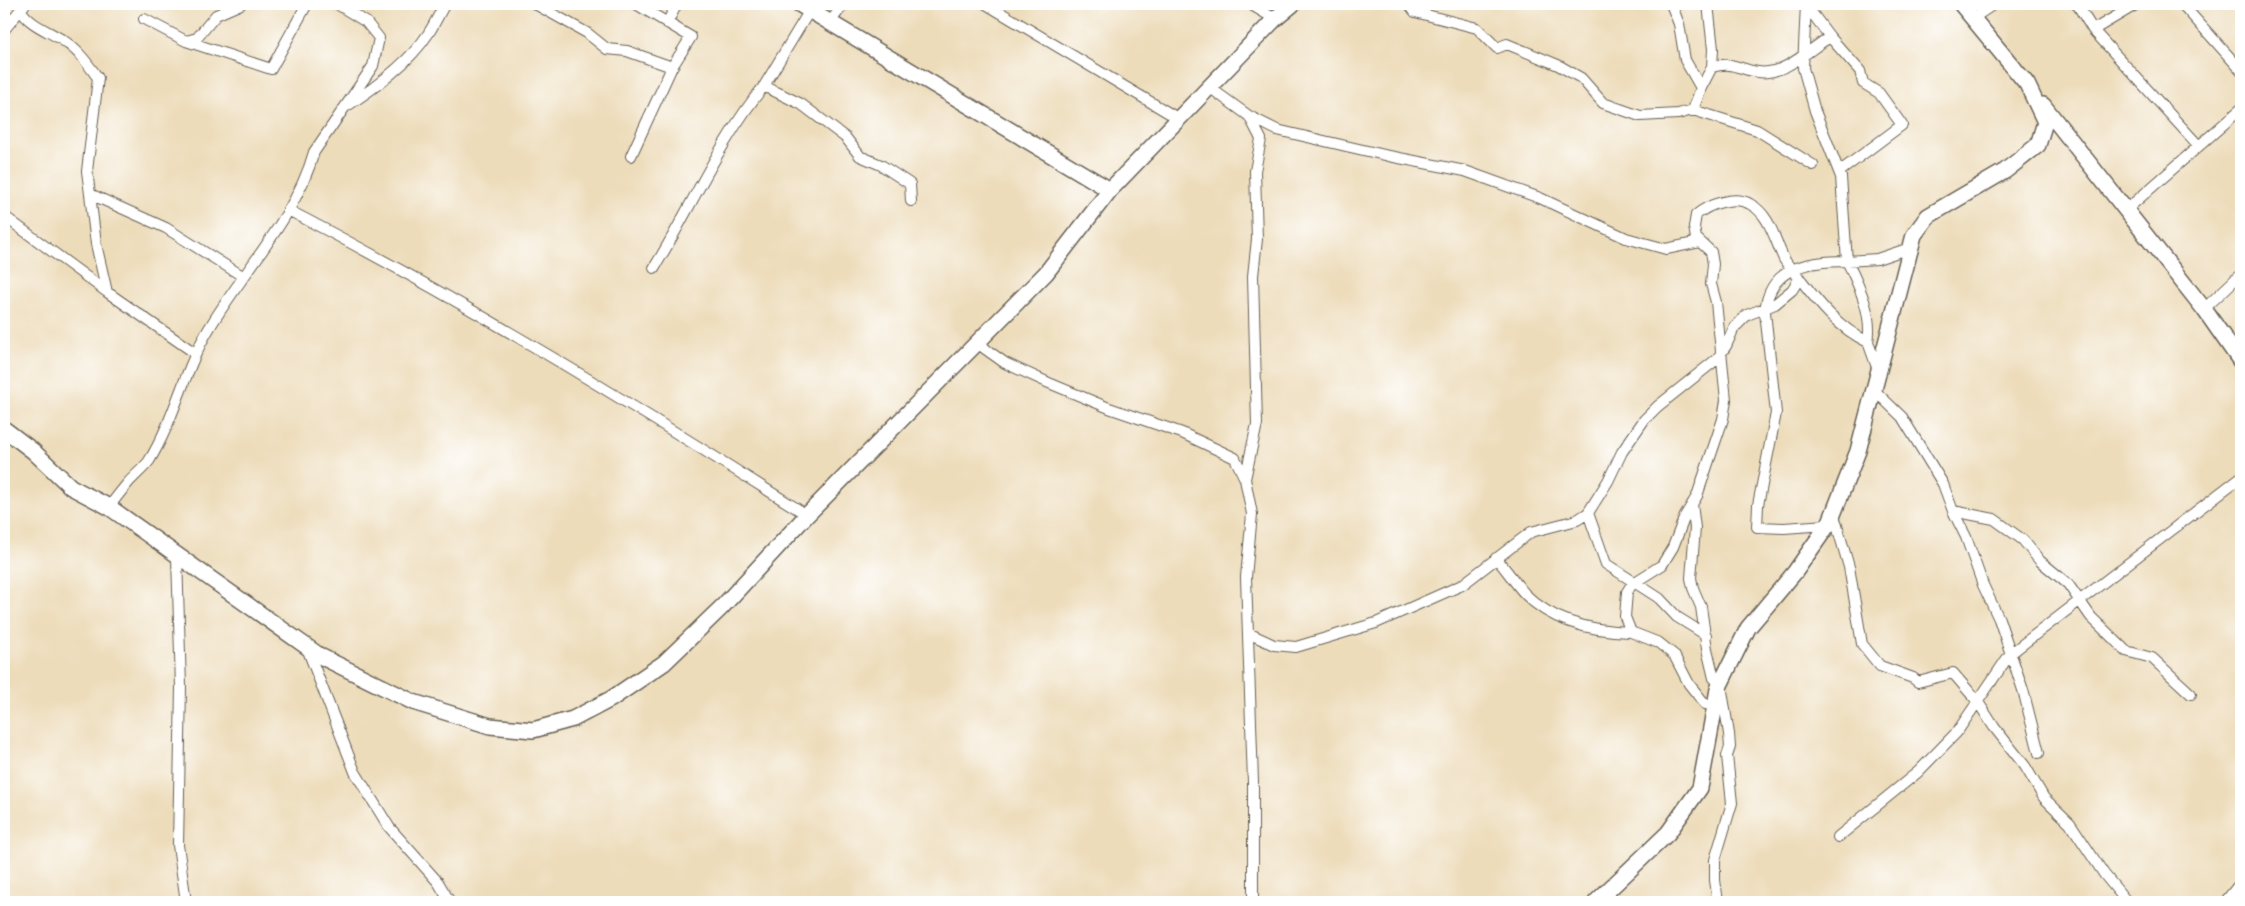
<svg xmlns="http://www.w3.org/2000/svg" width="2245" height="906" font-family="'Shantell Sans',sans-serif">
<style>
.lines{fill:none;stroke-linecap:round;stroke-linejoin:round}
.street-casing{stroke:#655f53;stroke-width:12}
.secondary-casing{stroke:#655f53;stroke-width:18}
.street{stroke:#fff;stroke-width:10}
.secondary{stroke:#fff;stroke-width:15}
</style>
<rect width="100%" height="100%" fill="#fff"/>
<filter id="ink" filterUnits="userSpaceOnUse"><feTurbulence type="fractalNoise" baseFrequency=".02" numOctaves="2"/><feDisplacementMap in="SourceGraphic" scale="10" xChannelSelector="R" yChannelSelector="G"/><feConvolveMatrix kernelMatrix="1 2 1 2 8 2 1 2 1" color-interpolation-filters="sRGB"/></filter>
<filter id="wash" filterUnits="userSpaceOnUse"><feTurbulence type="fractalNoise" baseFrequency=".0096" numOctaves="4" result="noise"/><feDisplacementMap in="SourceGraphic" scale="20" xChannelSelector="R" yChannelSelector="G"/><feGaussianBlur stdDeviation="1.12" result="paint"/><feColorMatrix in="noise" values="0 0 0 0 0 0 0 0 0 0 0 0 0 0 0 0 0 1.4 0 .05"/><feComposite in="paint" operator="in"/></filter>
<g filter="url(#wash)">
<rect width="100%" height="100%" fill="#eddcba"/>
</g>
<g filter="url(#ink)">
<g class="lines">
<g class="street-casing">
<path id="street" d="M535,4l52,29 20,16 20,2 45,16
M986,4l193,115
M1250,4l25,15
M1409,4l6,8 62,16 20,20 10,-4 51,21 23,13 22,25 37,13 38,-2 15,-4 64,20 56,35
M1671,4l8,20 6,36 16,28 -8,22
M1806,4l-3,64 12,43 26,66 6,84c-38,0 -78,5 -82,51l11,101 -18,92 -1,22 27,1 43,-3
M2077,4l16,26 106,116
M2182,4l59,66
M1806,5l24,32 30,34 3,12 16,10 23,32 -63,47
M20,9c9,16 29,22 44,32 15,10 24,23 34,37l-11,93 3,23
M810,10l-46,76 37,18 45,34 14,18 21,9 29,19 1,17
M1973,18l21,-14
M144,19l42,22 11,-3 19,-23 25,-11
M830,22l14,-18
M667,23l10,-19
M4,30l21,-26
M2093,30l44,-26
M186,41l85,28 36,-65
M1712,67c21,-6 26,2 46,5 26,4 50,-22 72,-35
M1209,87l40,29 12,23 -6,32 2,68 -4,37 4,148 -12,55
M1701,88l11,-21 1,-18 -5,-45
M347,106c29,-19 62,-43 81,-72 6,-9 11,-20 17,-30
M1249,116l28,14 112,26 76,15 75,27 86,40 40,11 34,-7
M631,156l41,-89 19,-30 -55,-33
M288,210c179,92 350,198 519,305
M2126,210l115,-101
M4,216l103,76 88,61
M654,268c37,-60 65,-127 110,-182
M107,292l-11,-48 -6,-50 76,34 78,49
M2204,309l37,-35
M1868,342c5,-28 -9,-56 -21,-81l30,-2 33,-11
M977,343l28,20 44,20 60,25 73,25 53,25 10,21 7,35 -6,63 7,205v120
M1874,390l28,27 41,67 10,27 41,8 29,21 17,21 28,23 23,33 35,34 26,7 39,36
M1692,504l3,24 -4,50 2,10 8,19 6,42 7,29 7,7 8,49 1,13 -3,9 5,47 -17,57v20l3,22
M109,507c6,-8 12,-16 19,-24 6,-7 15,-14 21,-22 26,-42 35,-92 61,-134 34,-57 86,-110 104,-175l59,-86 6,-28 -13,-16 -29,-18
M1953,511l13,26 17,48 16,34 24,71 16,63
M1833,512l16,55 13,77 18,22 33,12 5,4 35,-9 25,29 16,25 31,39 19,32 26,25 34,51 23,28
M177,557l4,130 -3,158 8,57
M1496,558c10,11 19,25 29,36 28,29 68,37 106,38
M1248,633l26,12 22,2 80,-24 86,-38 69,-53 46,-12 11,-7
M1706,635l-29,-18 -18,-19 -53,-34 -18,-51 20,-32 14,-29 22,-32 14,-14 59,-47 9,-13 8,-18 13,-13 28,-11 17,-14 7,-11
M307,648l48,124 34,55 49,55 12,20
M1716,705l-11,-1 -16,-20 -15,-29 -15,-12 -28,-11 -6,-15 2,-25 5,-8 30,-19 11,-18 12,-31 12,-20 26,-77 3,-19 -10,-98 -5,-18 2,-20 -2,-12 -15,-14 -2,-11 2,-12c13,-11 39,-20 54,-11 20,10 25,37 34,55 4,7 11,14 17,21 19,25 38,48 67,62l10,28
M1838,837l80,-65 39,-40 53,-78 231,-177
M2225,902l16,-20"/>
</g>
<g class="secondary-casing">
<path id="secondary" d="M799,4l311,186
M2043,105l161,204 37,53
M4,429l29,22 38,36 38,20 211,149 93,46 77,24 43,4 40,-11 38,-20 53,-36 58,-56 85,-92 239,-242 64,-83 165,-171 18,-15
M1596,902l72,-69 32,-45 18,-99 30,-61 47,-56 35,-50 28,-71 56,-216 14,-19 77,-45 33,-26 7,-23 -18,-38 -66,-80"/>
</g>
<use href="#street" class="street"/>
<use href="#secondary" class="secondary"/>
</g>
</g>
<rect width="2245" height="906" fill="none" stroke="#fff" stroke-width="20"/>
</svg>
